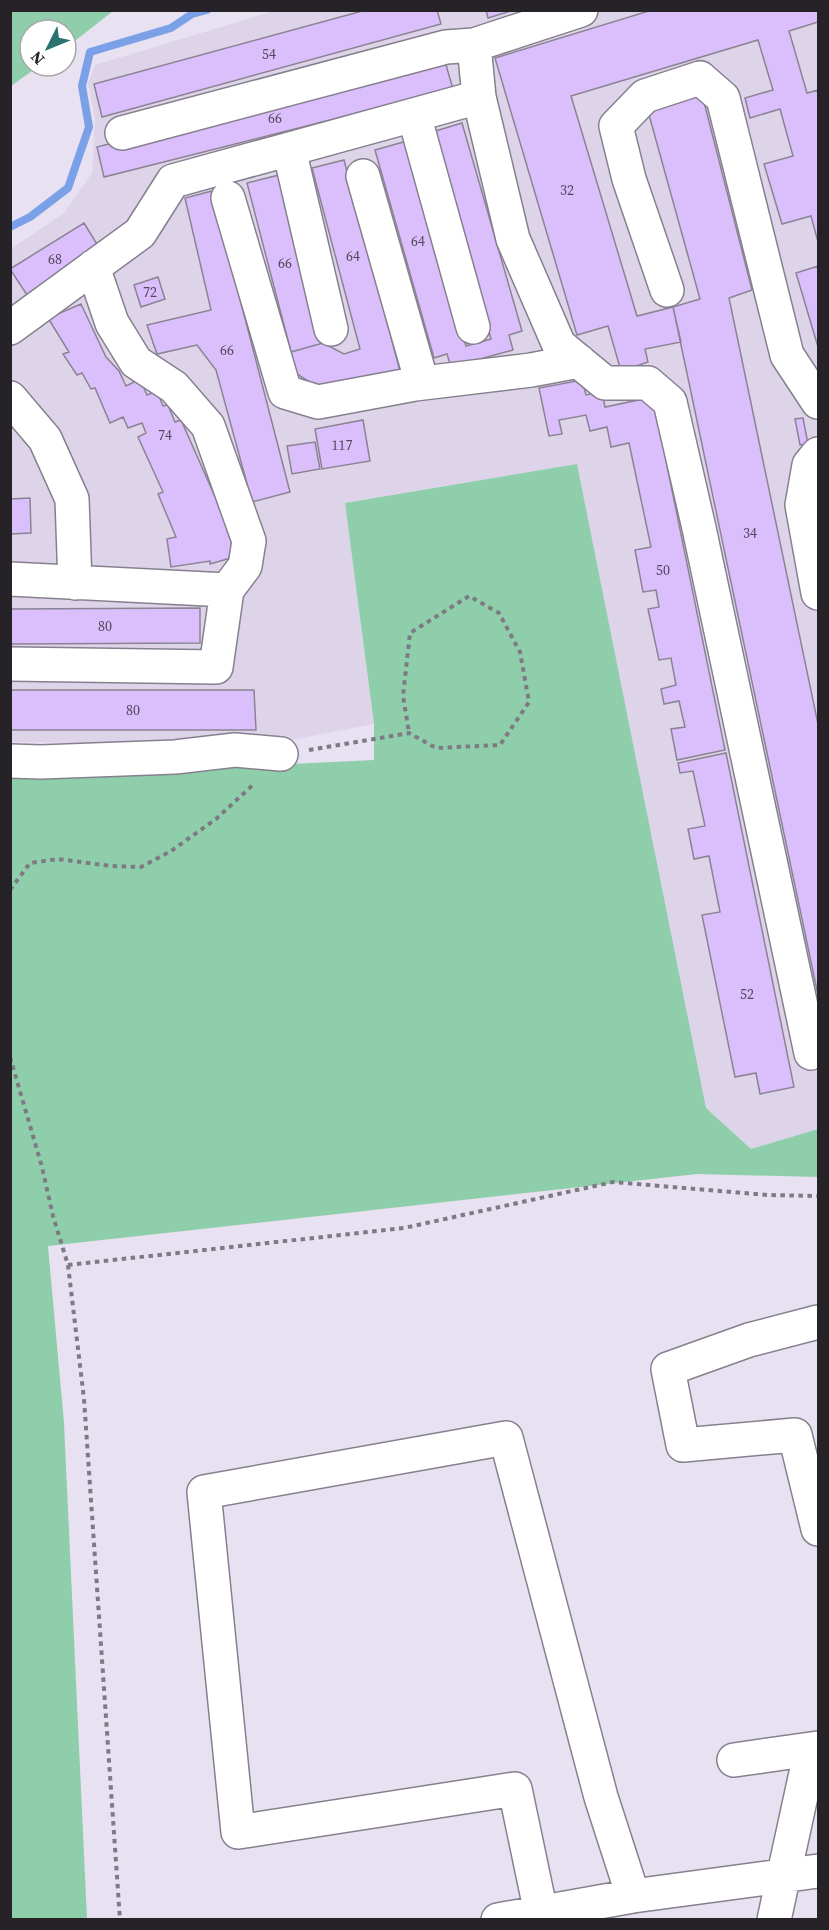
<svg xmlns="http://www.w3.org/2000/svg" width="829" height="1930" font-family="'Source Serif 4',serif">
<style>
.built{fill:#ded4ea}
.green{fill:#8fceaa}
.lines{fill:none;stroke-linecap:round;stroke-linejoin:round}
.stream{stroke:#7aa0e7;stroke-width:8}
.building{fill:#dbbefc;stroke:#8a8492;stroke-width:1.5}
.minor-casing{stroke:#86808e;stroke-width:36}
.path{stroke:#7e7a84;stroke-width:4;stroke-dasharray:4.5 4.5;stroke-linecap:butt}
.minor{stroke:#fff;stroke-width:33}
.labels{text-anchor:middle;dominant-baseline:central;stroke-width:4.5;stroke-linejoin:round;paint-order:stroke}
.number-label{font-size:14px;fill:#524a5d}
</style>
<rect width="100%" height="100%" fill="#e8e1f1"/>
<path class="built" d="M274,11h544v1118l-67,20 -45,-41 -129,-644 -232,39 29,221 -108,21 -255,-3v-493l53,-36 28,-40 3,-54 -7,-36 7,-18z"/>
<path class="green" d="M11,10h102v1l-47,37v-18h-36v36h9l-28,20z
M577,464l129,644 45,41 67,-20v48l-121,-3 -649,72 16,177 23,496h-76l-1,-1145 35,2 329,-16v-36l-29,-221z"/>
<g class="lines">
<path class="stream" d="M10,227l20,-10 38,-29 21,-61 -7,-41 8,-34 81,-24 21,-14 15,-4"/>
</g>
<path class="building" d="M366,10h71l4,14 -339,93 -8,-33z
M486,10h28l-26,8z
M652,10h166v12l-29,9 18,62 11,-3v152l-7,-26 -29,8 -18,-60 29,-8 -13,-47 -30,9 -5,-20 28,-8 -15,-50 -187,56 66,220 36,-9 8,35 -36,7 3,13 -27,9 -13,-45 -31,9 -82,-277z
M444,58l9,31 -349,88 -7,-30z
M702,94l50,196 -23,8 89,426v271l-145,-688 27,-8 -54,-195z
M462,123l60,208 -13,4 4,15 -62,17 -4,-13 -13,4 -59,-208 32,-9 59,205 25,-7 -59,-207z
M344,160l56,211 -68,18 -21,-6 -14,-9 -6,-22 32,-9 21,11 16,-5 -48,-181z
M279,175l44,168 -32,9 -44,-169z
M212,191l78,301 -38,10 -36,-132 -19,-25 -40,9 -10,-29 64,-15 -26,-112z
M84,223l16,26 -73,46 -17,-26z
M818,266v81l-22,-74z
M158,277l7,22 -24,8 -7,-22z
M81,304l25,53 13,14 7,15 14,-7 7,16 10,-4 6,15 5,-1 7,17 6,-2 60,135 -31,9v-3l-39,6 -4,-28 9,-2 -18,-43 5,-2 -25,-55 8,-4 -4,-10 -14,5 -5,-11 -13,6 -15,-35 -4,1 -9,-16 -5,2 -14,-21 6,-2 -21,-34z
M582,380l4,15 16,-3 3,15 48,-10 72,353 -48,10 -6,-31 14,-2 -6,-26 -15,3 -3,-15 15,-4 -5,-27 -12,2 -11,-51 11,-2 -3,-17 -13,2 -8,-42 16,-3 -22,-104 -18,4 -4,-20 -17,4 -4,-16 -27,5 3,14 -13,2 -10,-48z
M803,418l5,26 -8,1 -5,-26z
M363,420l7,41 -48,8 -7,-40z
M315,442l5,27 -28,5 -5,-28z
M30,498l1,35 -21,1v-35z
M200,608v35l-190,1v-35z
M10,690h244l2,40h-246z
M726,753l68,334 -34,7 -4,-21 -21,4 -33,-162 18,-3 -11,-56 -15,3 -6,-30 17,-3 -12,-55 -13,2 -2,-10z"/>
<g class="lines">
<g class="minor-casing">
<path id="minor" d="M581,10l-107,35 5,52 34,142 46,106 46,38h43l22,19 29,126 112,525
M414,115l59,212
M122,133l324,-86 28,-2
M289,149l42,180
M363,176l59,207
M228,198l57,194 33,10 97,-18 116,-14 48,-9
M667,290l-38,-111 -13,-53 29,-30 55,-18 23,20 64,257 31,47
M10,328l130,-95 33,-52 306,-84
M10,398l35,41 27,60 3,84
M818,454l-9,11 -7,40 16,88
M10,579l217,11
M10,664l206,3 11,-77 18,-24 4,-25 -41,-115 -34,-39 -38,-25 -24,-39 -19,-56
M10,761l31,1 134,-5 60,-7 46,4
M818,1322l-69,18 -81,29 15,76 112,-10 23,94
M734,1760l84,-12
M541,1913l-26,-124 -277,43 -34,-340 302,-54 95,359 32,99
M498,1920l135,-24 185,-25
M774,1920l37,-170"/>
</g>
<path class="path" d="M309,750l100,-17 27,15 64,-3 29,-43 -9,-50 -21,-39 -30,-17 -59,37 -7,63 6,37
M10,890l20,-27 28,-4 53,7 30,1 30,-16 45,-32 39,-36
M10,1057l32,110 11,49 15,49 16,134 36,521
M68,1265l336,-37 209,-46 155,13 50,1"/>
<use href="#minor" class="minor"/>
</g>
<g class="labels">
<g class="number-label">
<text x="269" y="54">54</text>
<text x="275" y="118">66</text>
<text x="567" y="190">32</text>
<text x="418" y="241">64</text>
<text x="353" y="256">64</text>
<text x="55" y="259">68</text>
<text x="285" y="263">66</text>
<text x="150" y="292">72</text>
<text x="227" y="350">66</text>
<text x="165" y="435">74</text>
<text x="342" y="445">117</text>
<text x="750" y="533">34</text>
<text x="663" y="570">50</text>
<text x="105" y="626">80</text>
<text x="133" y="710">80</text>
<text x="747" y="994">52</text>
</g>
</g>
<rect width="829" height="1930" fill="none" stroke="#252328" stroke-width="24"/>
<g transform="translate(48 48) rotate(227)"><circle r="28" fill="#ffffff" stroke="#a8a7a9" stroke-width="1.5"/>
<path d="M0-4.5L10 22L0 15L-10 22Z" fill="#2a736e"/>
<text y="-9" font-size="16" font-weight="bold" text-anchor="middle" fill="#252328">N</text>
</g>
</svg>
